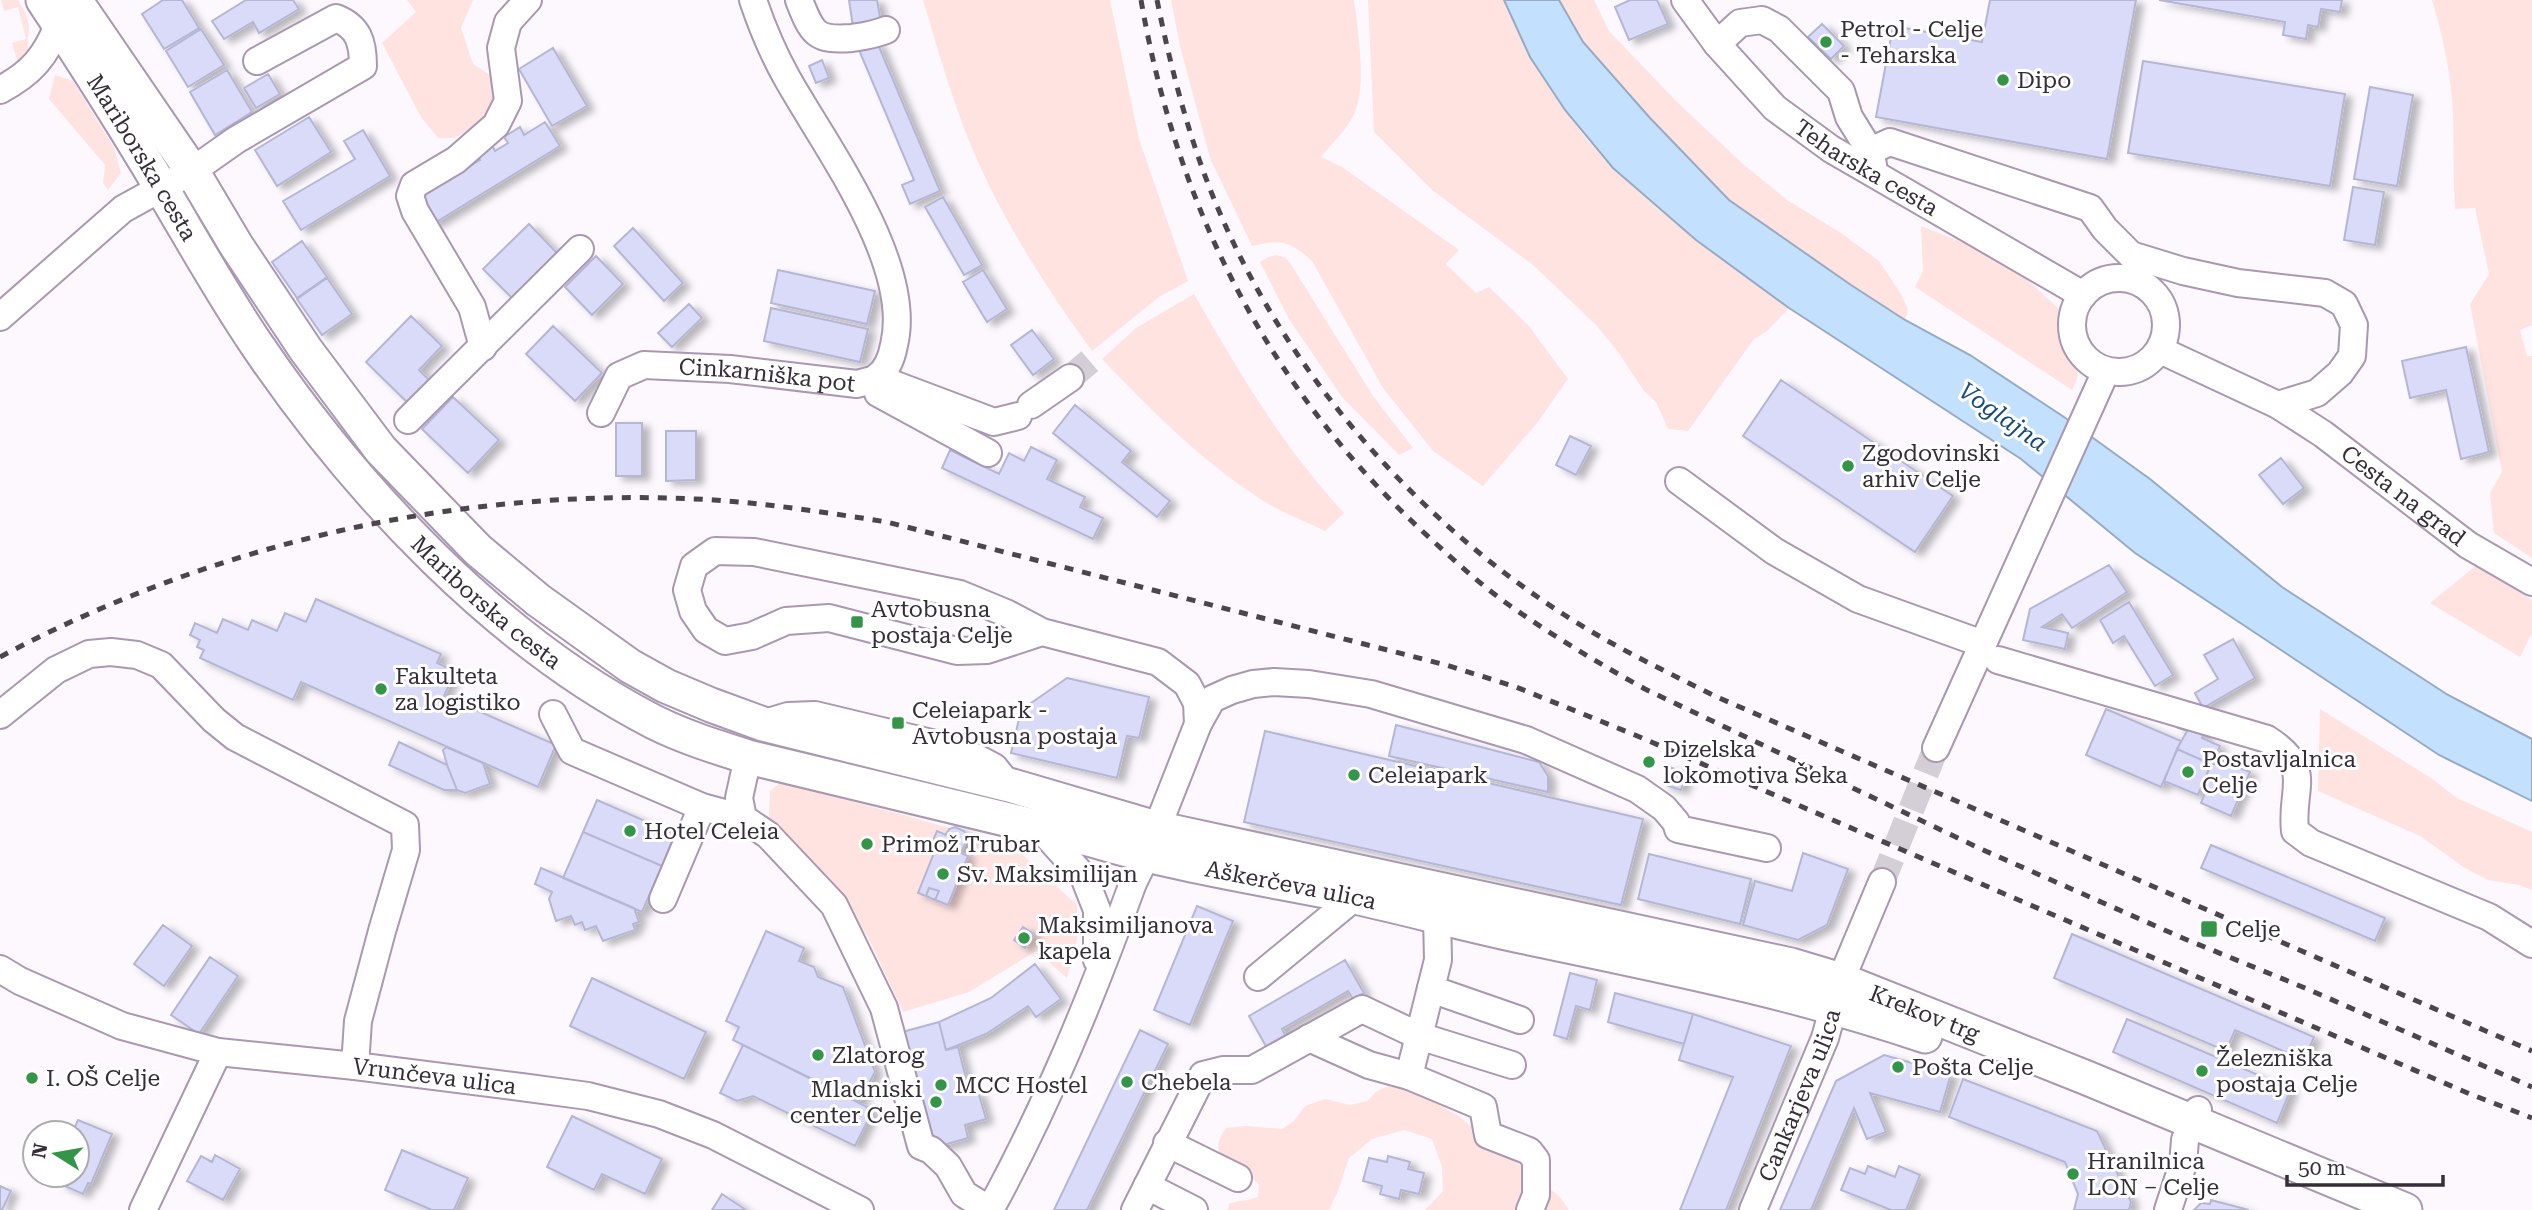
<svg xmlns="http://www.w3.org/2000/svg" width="2532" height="1210" font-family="'Roboto Serif',serif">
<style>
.green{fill:#fee3e1}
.water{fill:#c3e0fe;stroke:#98aac2;stroke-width:2}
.building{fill:#dadbf8;stroke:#b5b6d4;stroke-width:2;filter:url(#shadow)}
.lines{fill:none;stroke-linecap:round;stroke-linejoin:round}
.minor-tunnel{stroke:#d4cfd6;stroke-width:26;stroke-dasharray:26 13;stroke-linecap:butt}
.minor-casing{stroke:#aa97b1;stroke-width:30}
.major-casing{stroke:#aa97b1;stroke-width:37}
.minor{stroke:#fff;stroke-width:26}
.major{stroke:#fff;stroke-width:33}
.rail{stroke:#4c454e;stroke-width:5;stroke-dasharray:9 9;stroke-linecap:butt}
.poi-dot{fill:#349448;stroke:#fff;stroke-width:2.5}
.labels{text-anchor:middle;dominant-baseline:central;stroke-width:6;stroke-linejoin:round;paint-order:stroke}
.poi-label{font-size:23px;fill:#352d37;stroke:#fff;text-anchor:start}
.street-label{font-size:23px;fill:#352d37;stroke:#fff}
.water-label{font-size:24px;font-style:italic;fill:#164b79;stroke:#fff}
</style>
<defs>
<filter id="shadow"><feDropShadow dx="7" dy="4" stdDeviation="3.5" flood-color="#0004"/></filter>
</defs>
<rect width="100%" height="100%" fill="#fcf8fe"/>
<path class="green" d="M1,0h17c5,9 10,16 11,27 0,12 -4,15 1,28l-11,11 -7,-23 14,-4 -8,-32 -14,4z
M407,0h66l-12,28 12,36 20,13 6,11 -4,20 -24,20 -16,10h-17l-17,-21 -39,-74 34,-31z
M923,0h187l29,139 49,142 -29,16 -67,54c-46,-63 -90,-132 -120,-203 -20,-48 -34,-98 -49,-148z
M1171,0h183c4,29 13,89 0,114 -8,17 -22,29 -33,43l21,10 117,83 -13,14 30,29 13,-6 40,39 39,53 -31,44 -54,63 -50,-35 -50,-63 -71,-127c-22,-20 -31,-22 -60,-15l-42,-88 -30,-112z
M1368,0h136c22,57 66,125 110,169 53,52 115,95 175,139l-22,23 -13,8 -66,92 -20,-2 -12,-27 -12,-11 -26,-39 -22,-27 -63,-60 -101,-75 -58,-58z
M1559,0h35l15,31 69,72 65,61 44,36 54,33 38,28 22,33 7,16 -3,10 -111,-73 -65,-47 -79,-82 -67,-76z
M2432,0h100v325l-12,5 7,26h5v202l-38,-25 -4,-40 12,-21 -32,-168 19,-30 -14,-66 -20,1c-2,-31 -1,-61 -2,-92 -1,-40 -10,-79 -21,-117z
M55,75l18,6 41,67 7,25 -13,17 -5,-7 2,-18 -56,-66z
M1921,226l84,33 70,65 5,27 -3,28 -5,11 -157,-103 8,-16z
M1277,255l9,3 6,8 81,130 40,52 -14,7 -57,-58 -53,-78 -29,-57 8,-5z
M1194,294c46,80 87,150 150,219l-19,18c-20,-10 -43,-18 -63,-31 -61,-39 -110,-89 -160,-141l34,-31z
M2478,564l54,36v33l-12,24 -90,-54z
M2320,709l111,69 26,20 75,34v58l-13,-5 -31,-5 -23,-12 -45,-32 -102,-45z
M780,783l116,30 117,33 64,59v35l-10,38 -31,-27 -67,41 -66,20 -35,-75 -43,-62 -57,-40 2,-44z
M1388,1086l29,7 40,22 102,81 10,14h-144l18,-19 -1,-24 -10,-28 -28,-9 -32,9 -23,19 -11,33 -9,19h-101l1,-6c10,-4 19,-3 29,-7l1,-12c-4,-4 -8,-9 -12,-12 -19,-14 -41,-16 -21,-45l20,-2 36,3 12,-8 11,-15 20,-7 25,6 17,-4 9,-9z"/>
<path class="water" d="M1504,0h55l24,42 67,76 79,82 122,85 54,35 65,35 94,62 86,62 132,108 166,108 84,44v62l-93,-46 -304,-202 -114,-94 -232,-151 -93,-68 -83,-72 -48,-58 -35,-53z"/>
<path class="building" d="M163,0h19l17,28 -35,21 -22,-35z
M246,0h47l6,9 -40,24 -6,-11 -29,17 -12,-18z
M849,0h28l4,23 -28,4z
M1630,0h27l11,24 -39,16 -14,-33z
M1990,0h146l-29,159 -231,-42 17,-91 89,16z
M2159,0h183l-2,12 -19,-3 -3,18 -10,-2 -2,14 -23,-4 2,-13z
M1822,24l22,22 -13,13 -23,-22z
M201,29l23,36 -36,22 -22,-36z
M877,42l63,149 -30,13 -8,-19 12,-5 -55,-130z
M553,48l34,58 -35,20 -33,-57z
M822,60l7,18 -13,5 -7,-17z
M2143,61l202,33 -15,92 -202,-33z
M227,70l25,42 -37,23 -25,-43z
M268,74l12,20 -24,14 -12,-20z
M2370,87l43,8 -16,91 -43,-7z
M309,117l22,35 -54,34 -22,-36z
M545,122l15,24 -127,78 -15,-26 62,-38 -4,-5 16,-10 3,6 13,-8 -4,-6 16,-10 4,8z
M363,130l27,46 -89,54 -18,-29 72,-42 -11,-18z
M2353,187l31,5 -9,53 -31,-5z
M943,197l39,68 -18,10 -39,-68z
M529,224l28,29 -45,45 -29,-29z
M633,228l50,55 -19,18 -50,-55z
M302,241l25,36 -30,21 -25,-36z
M596,256l27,28 -31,31 -27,-28z
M778,270l97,21 -8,33 -96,-21z
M983,270l24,39 -20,13 -24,-40z
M327,278l25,36 -30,21 -25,-36z
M689,304l13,14 -30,29 -14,-14z
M771,308l97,21 -8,33 -96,-21z
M411,316l31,30 -23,24 15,15 -22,22 -46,-45z
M553,326l49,47 -27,28 -49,-47z
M1032,330l22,29 -21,16 -22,-30z
M2466,347l23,105 -28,7 -15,-69 -36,8 -8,-37z
M1781,380l172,116 -38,56 -172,-116z
M453,397l46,43 -31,33 -46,-44z
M1075,405l56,46 -9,11 48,39 -13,16 -104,-84z
M616,423h26v53h-26z
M666,431h30v49l-30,1z
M1570,436l21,10 -15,29 -20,-10z
M1031,447l26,13 -10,19 38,18 -5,10 23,11 -10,21 -151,-71 8,-18 49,24 10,-21 15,8z
M2281,458l23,30 -21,16 -24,-29z
M2109,565l18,27 -55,36 -10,-14 -20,13 26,6 -3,16 -42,-9 7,-31z
M316,599l125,55 -4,9 18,8 -11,25 112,49 -18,42 -237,-105 -8,18 -93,-42 4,-8 -7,-3 3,-7 -10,-5 5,-12 22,10 6,-14 25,11 4,-10 25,11 8,-18 21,9z
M2129,602l44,73 -18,11 -31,-50 -11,7 -13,-23z
M2233,639l22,39 -52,30 -8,-15 23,-14 -14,-24z
M1067,678l82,19 -10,41 -12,-2 -10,42 -106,-25 10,-43z
M2106,709l75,32 -20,46 -75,-32z
M2181,721l24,10 -3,7 18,8 -8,17 4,2 3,-6 31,13 -19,44 -30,-13 4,-10 -5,-2 11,-27 -34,-15 10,-18 -9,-3z
M1396,725l143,37 9,14v16l-159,-36z
M1265,731l378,88 -22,86 -377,-83z
M399,742l48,23 10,25h-13l-55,-25z
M446,747l37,16 7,21 -25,9 -8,-3 -10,-25 -4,-15z
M2177,749l34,15 -13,31 -34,-14z
M1669,767l18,6 -6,17 -18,-6z
M597,800l78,34 -13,32 -79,-34z
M955,827l9,4 4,6 -7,16 7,3 -20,49 -30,-12 16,-40 -5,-3 8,-19 9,4 3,-6z
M583,832l79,34 -20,46 -79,-34z
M2211,845l174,73 -10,23 -174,-73z
M1803,853l45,16 -21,56 -29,15 -55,-15 12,-44 37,10z
M1649,854l102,25 -11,45 -102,-25z
M541,868l93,40 5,14 -6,2 2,6 -32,11 -7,-15 -11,4 -3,-8 -7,3 -4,-9 -15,5 -7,-22 3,-7 -17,-8z
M929,888l10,3 -4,9 -9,-4z
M1197,906l36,15 -43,104 -36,-15z
M163,925l29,21 -28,40 -30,-22z
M1023,927l11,7 -9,14 -11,-8z
M766,931l38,17 -5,13 15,6 4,10 25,10 32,85 -16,30 -126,-62 6,-13 -13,-6z
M2072,934l242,103 -10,23 -69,-30 -9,21 -172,-73z
M210,957l28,19 -39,58 -28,-19z
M1345,960l19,33 -11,6 -5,-8 -66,38 5,10 -19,11 -19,-34z
M1035,964l26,35 -25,18 -8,-11 -42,28 -40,16 -7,-28 52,-24z
M1570,973l27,7 -7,30 -14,-4 -9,33 -13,-4z
M592,978l114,54 -22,47 -114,-53z
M1615,993l78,21 -9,30 -76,-22z
M1693,1014l98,32 -65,164h-46l53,-133 -54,-17z
M2127,1019l164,70 -14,34 -164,-71z
M939,1022l7,28 12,-3 12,47 8,-3 8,28 -21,6 3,13 -35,10 -31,-116z
M1140,1030l28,14 -81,166h-33z
M743,1045l130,65 -18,36 -102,-50 -16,5 -17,-8z
M1884,1055l67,19 -11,38 -70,-19 16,39 -19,7 -13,-31 -43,102h-31l56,-129z
M1963,1079l134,52 34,71 -2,8h-55l4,-16 -13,-32 -116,-45z
M572,1116l90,43 -17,35 -43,-20 -8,16 -47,-23z
M78,1120l34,14 -21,50 -3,-1 -5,11 -23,-10 3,-9h14v-42h-5z
M402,1150l66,28 -14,32h-22l-47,-20z
M215,1155l25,14 -17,31 -36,-19 14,-25 11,6z
M1388,1156l22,6 -2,7 16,4 -5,21 -18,-4 -2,9 -19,-5 2,-8 -19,-5 6,-23 18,4z
M1868,1166l27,11 4,-11 21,9 -14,35h-15l-50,-20 9,-22 15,6z
M0,1186l11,5 -9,19h-2z
M722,1194l24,16h-34z
M2211,1200l38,10h-55l7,-7 9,1z"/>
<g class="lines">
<path class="minor-tunnel" d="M1070,378l27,-23
M1882,882l54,-134"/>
<g class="minor-casing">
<g id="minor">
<path d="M799,0c13,33 16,41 53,38 13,-2 22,-3 34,-8"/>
<path id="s1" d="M1685,0l32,44 58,64 56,41 252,146"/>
<path d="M1717,44l23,-21 22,-3 17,9 62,62 8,26 21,34 3,14"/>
<path d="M0,90c32,-17 46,-34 59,-67"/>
<path d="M1870,151l20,-9 200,66 15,21 26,26 52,16 55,12 87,10 19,11 10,21 -2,31 -12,17 -23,20 -39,12"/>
<circle cx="2119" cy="325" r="47"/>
<path d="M0,317l123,-108 69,-38 44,-31 127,-74c0,-23 -4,-39 -27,-48l-79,43"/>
<path d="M483,347l-11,-40 -57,-96 -5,-15 4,-11 42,-25 40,-35 12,-24 -7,-53 7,-26 20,-22"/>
<path id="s2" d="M2160,350l118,55 45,29 145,111 64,37"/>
<path d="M877,378l117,44 24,-6"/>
<path d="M878,393l110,60"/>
<path d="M1031,405l39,-27"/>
<path id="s3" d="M601,413l18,-37 25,-11 86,4 127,15c6,-2 16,-3 20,-7 10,-7 15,-21 17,-32 20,-81 -69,-199 -107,-267 -14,-25 -25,-51 -34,-78"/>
<path d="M408,420l172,-171"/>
<path d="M1679,481l95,70 84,48 125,45"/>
<path d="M1042,632l-55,18 -30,1 -128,-33 -43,3 -34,15 -27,5 -19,-11 -13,-19 -6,-21 7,-24 21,-15 39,1 206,42 46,19 36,19 116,30 29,22 10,19 1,21"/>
<path d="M1998,660l269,79c48,31 23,48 28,92l16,12 178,74 43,27"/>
<path d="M553,714l19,37 130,56 41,11"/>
<path d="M0,715l56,-45 33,-16 22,-2 26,3 24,10 53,55 21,17 170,88 1,25 -24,81 -24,90 -3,45"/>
<path d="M765,723l23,-7 27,-1 129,31 31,11 19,10 13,16"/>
<path d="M1936,748l170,-377"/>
<path d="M748,757l-9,41 4,20 25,17 66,70 50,103 37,138 10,4 17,16 16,28 26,16"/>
<path d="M1040,828l44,49 13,33v50"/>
<path d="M663,899l39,-92"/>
<path d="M1437,916l1,44 -29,116 74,31 5,28 41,16 7,9v35l-6,15"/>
<path id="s4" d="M0,969l20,12 102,45 96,26 137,14 166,21 67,9 71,18 54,21 147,75"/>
<path d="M1258,977l97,-80"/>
<path d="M1431,989l89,31"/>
<path d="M1309,1038l60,27 40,11"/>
<path d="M1167,1143l71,35"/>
<path d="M1147,1186l47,24"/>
<path d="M143,1210l75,-158"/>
<path d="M990,1210c58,-106 102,-214 143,-327l13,-27 52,-132 14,-25 20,-9 21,-6 21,-2 35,2 62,10 155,46 111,49 27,19 12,14 2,7 89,19"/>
<path d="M1135,1210l68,-135 20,-5h29l110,-61 57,27 93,29"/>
<path id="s5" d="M1753,1210l72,-172 16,-58 41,-98"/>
<path d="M2168,1210l15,-46 2,-24 13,-30"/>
</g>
</g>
<g class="major-casing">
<g id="major">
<path id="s6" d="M43,0c41,62 81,125 119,189 32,54 62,108 97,159 98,144 239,294 395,374 30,15 62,25 94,35l344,83c86,26 175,39 263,57 59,13 116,29 175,41 133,28 266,54 395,98"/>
<path id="s7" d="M75,0l117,171 44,74 70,105 75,100 97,100 60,50 92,66 36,20 45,19 52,19 246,61 147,43 635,137 50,15 246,98 318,132"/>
</g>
</g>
<use href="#minor" class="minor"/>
<use href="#major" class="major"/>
<path class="rail" d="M1141,0c37,213 131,395 291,540 25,23 50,46 77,65 44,31 89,58 136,84l336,160 204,90 120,49 227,99
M1157,0c11,54 24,107 42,159 64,186 200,349 364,455 49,32 102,57 154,83l815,354
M0,657c218,-116 467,-172 714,-157 58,4 116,13 173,22l559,143 70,22 119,48 835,359 62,24"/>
</g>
<g class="poi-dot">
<circle cx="1826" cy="42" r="7"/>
<circle cx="2003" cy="80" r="7"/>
<circle cx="1848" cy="466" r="7"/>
<rect x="850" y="615" width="14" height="14" rx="3.5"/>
<circle cx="381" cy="689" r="7"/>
<rect x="891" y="716" width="14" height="14" rx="3.5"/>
<circle cx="1649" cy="762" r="7"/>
<circle cx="2188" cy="772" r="7"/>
<circle cx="1354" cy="775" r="7"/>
<circle cx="630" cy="831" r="7"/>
<circle cx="867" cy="844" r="7"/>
<circle cx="943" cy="874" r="7"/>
<rect x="2200" y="920" width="18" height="18" rx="3.5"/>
<circle cx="1024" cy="938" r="7"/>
<circle cx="818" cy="1055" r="7"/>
<circle cx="1898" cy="1067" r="7"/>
<circle cx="2202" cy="1071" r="7"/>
<circle cx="32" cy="1078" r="7"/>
<circle cx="1127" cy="1082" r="7"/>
<circle cx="941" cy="1085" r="7"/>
<circle cx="936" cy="1102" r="7"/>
<circle cx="2073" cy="1174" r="7"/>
</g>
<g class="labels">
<g class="poi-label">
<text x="1840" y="29">Petrol - Celje<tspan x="1840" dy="26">- Teharska</tspan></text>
<text x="2017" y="80">Dipo</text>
<text x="1862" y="453">Zgodovinski<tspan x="1862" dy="26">arhiv Celje</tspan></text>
<text x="871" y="609">Avtobusna<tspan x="871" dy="26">postaja Celje</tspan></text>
<text x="395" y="676">Fakulteta<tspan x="395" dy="26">za logistiko</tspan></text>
<text x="912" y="710">Celeiapark -<tspan x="912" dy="26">Avtobusna postaja</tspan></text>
<text x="1663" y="749">Dizelska<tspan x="1663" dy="26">lokomotiva Šeka</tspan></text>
<text x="2202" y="759">Postavljalnica<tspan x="2202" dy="26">Celje</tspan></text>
<text x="1368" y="775">Celeiapark</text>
<text x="644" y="831">Hotel Celeia</text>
<text x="881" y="844">Primož Trubar</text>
<text x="957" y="874">Sv. Maksimilijan</text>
<text x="1038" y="925">Maksimiljanova<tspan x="1038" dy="26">kapela</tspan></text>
<text x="2225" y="929">Celje</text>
<text x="832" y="1055">Zlatorog</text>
<text x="2216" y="1058">Železniška<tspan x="2216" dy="26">postaja Celje</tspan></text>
<text x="1912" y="1067">Pošta Celje</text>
<text x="46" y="1078">I. OŠ Celje</text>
<text x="1141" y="1082">Chebela</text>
<text x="955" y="1085">MCC Hostel</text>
<text x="922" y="1089" text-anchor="end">Mladniski<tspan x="922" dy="26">center Celje</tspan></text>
<text x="2087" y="1161">Hranilnica<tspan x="2087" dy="26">LON – Celje</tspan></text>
</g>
<g class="street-label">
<text stroke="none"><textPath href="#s6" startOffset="186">Mariborska cesta</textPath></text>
<text stroke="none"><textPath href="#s1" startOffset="250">Teharska cesta</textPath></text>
<text stroke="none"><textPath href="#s3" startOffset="192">Cinkarniška pot</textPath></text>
<text stroke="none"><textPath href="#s2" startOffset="285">Cesta na grad</textPath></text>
<text stroke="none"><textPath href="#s6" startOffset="752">Mariborska cesta</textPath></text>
<text stroke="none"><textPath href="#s6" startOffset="1617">Aškerčeva ulica</textPath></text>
<text stroke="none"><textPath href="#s7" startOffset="2219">Krekov trg</textPath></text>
<text stroke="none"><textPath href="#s4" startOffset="452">Vrunčeva ulica</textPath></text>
<text stroke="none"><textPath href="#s5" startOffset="124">Cankarjeva ulica</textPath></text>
</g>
<g class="water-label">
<text transform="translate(2003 417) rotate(35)">Voglajna</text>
</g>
</g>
<g transform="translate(56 1154) rotate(281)"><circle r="33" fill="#ffffff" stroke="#aeabaf" stroke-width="2"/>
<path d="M0-5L12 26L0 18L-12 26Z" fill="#349448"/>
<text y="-10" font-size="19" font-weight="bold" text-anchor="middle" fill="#352d37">N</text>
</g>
<path d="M2287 1175v10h156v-10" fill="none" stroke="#352d37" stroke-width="3.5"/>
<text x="2298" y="1175" font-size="21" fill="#352d37" stroke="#ffffff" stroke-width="5" paint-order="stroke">50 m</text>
</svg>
